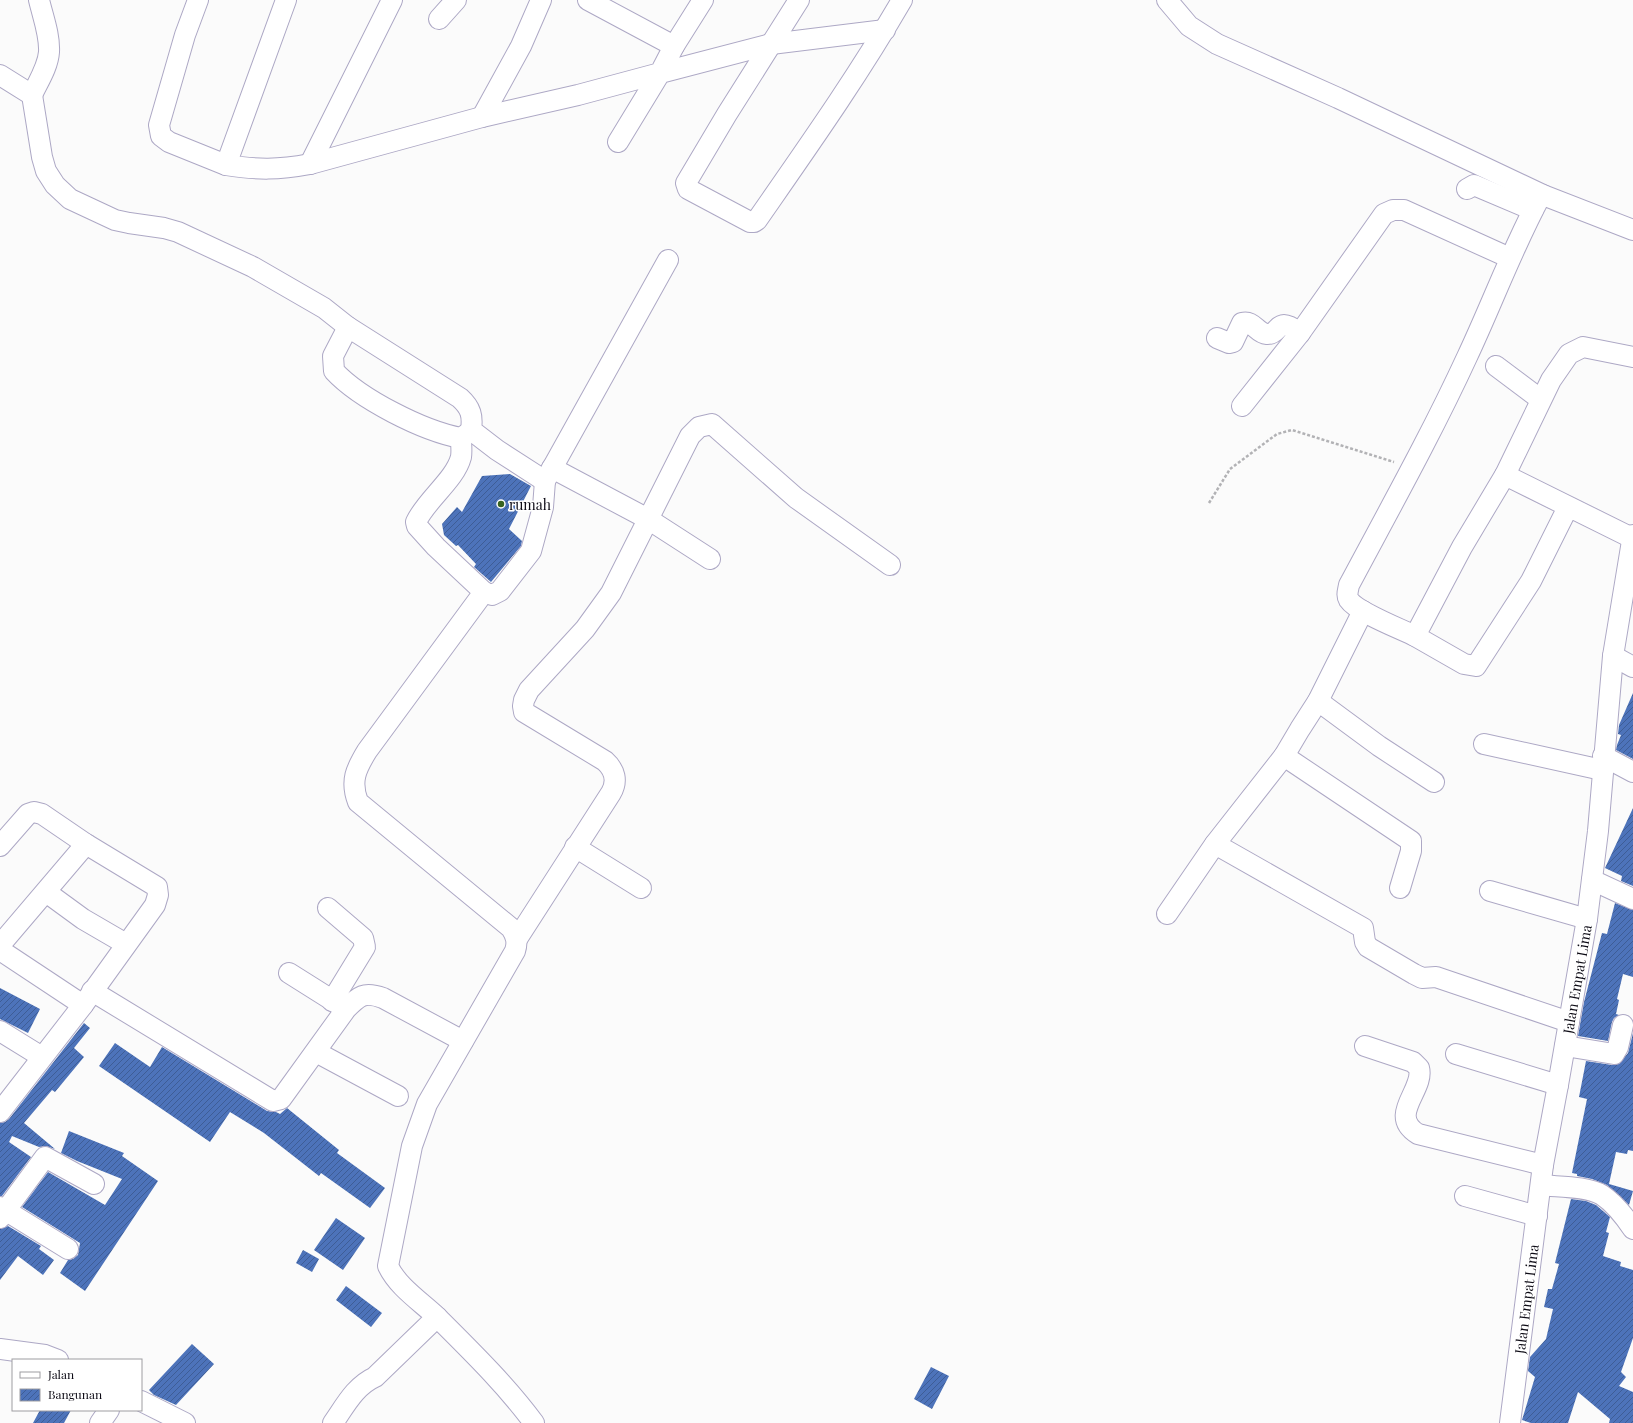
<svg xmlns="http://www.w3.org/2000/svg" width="1633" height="1423" font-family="'Playfair Display',serif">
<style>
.building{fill:url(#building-hatch)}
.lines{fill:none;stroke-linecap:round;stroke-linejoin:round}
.minor-casing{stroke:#ada8c5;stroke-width:22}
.path{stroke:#b2b2b5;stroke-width:2.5;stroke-dasharray:3 2;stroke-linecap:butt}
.minor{stroke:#fff;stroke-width:20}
.poi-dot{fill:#386320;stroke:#fff;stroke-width:1.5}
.labels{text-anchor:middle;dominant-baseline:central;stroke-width:3;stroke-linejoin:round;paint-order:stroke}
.poi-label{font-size:14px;fill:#0d0b15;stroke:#fff;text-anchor:start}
.street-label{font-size:14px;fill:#0d0b15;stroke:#fff}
</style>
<defs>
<pattern id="building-hatch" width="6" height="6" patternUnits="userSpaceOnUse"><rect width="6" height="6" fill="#4d73ba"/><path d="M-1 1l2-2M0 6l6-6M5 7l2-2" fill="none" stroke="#3e5d96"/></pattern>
</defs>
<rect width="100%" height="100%" fill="#fbfbfb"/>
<path class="building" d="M510,474l21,12 -22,43 13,12 -1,5 -30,36 -17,-15 2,-3 -18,-19 -2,1 -12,-11 -2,-11 15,-17 5,5 20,-36z
M1633,693v66l-17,-9 1,-5 4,-10 -3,-1 1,-9z
M1633,808v78l-12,-5 1,-5 -17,-8z
M1615,903l18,7v67l-10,-3 -6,25 2,1 -3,14 3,1 -5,3 -2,4 -4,19 -30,-5 6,-34 18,-69 5,1z
M0,988l40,21 -12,24 -28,-14z
M84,1023l6,5 -16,20 10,9 -29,35 -3,-2 -28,33 31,26 -9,-3 -7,1 -27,-11 -3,6 22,15 -29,39h-2v-73l5,-1 4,-3z
M1633,1033v118l-5,-1 -1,4 -11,-2 -7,32 24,7 -4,14 -22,-20 -15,-6 -15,-3v-2l-5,-1 15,-74 -8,-2 7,-36 26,4 7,-1 9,-11z
M115,1043l35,24 12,-20 105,64 9,1 4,2 7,-6 52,42 -2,3 48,35 -15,20 -49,-35 -2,3 -55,-43 -34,-21 -20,30 -111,-76z
M69,1131l55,22 -2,3 36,25 -73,110 -25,-18 8,-13 5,-1 5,-4 2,-12 -58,-36 26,-35 57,33 17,-26 -45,-18 -16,-8z
M1571,1199l15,2 10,4 14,12 -4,15 3,1 -6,23 18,6 -1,4 13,4v68l-12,34 5,5 -7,9 14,6v31h-24l1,-4 -32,-27 -10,31h-37l-9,-3 13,-43 -7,-6 2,-14 16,-18 7,-30 -9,-2 4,-18h4l7,-25 -4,-1z
M336,1218l29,20 -22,32 -29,-20z
M8,1226l33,20 -2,3 15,11 -11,15 -25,-19 -18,24v-51z
M303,1250l16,9 -7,13 -16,-9z
M346,1286l36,27 -11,14 -35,-27z
M192,1344l22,20 -38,41 -22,-10 -5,-5z
M931,1367l18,9 -17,33 -18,-10z
M40,1410h31l-7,13h-31z"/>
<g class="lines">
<g class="minor-casing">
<g id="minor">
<path d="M198,0l-13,35 -26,90 2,11 8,6 57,23"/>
<path d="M286,0l-60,165c32,5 52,5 84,-1l172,-47 96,-22 82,-22 14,-27 29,-46"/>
<path d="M588,0l86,46"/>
<path d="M799,0l-72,114 -41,69 2,6 62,33h4l3,-2c50,-72 101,-144 145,-220"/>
<path d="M1167,0l22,26 28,18 121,54 205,97 90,35"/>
<path d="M439,19l17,-19"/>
<path d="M0,75l32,20 10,62 4,14 9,14 15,14 45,21 14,3 35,5 14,4 75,35 71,41 24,19 112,71c11,10 13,18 11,32l26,20 48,31 123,-221"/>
<path d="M32,95c6,-13 16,-28 17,-43 1,-17 -6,-35 -10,-52"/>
<path d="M482,117l39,-71 20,-46"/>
<path d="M618,142l42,-69 111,-29 114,-14"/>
<path d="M310,164l82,-164"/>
<path d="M1467,189l7,-4 59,25"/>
<path d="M348,327l-15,29 1,15c26,28 89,60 127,67l10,-7"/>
<path d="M1217,338l12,5 4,-1 9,-19c12,-3 14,10 25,11 14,1 8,-20 33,-1l84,-119 9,-4h11l106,48"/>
<path d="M1496,366l44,33"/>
<path d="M1242,406l58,-73"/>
<path d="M461,438c0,6 1,13 0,19 -6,23 -35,43 -45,65l1,4 19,21 48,45 -117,159c-11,18 -17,30 -9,51l153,126c5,8 7,14 4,23l-88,153 -15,42 -24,120c10,21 32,35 49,51 33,33 69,68 97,106"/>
<path d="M552,468l96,51 62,40"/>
<path d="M1505,475l46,-95 18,-26 14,-7 50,10"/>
<path d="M1568,507l-37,74 -55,85 -12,-2 -49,-28 47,-89 43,-72 127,63"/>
<path d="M484,592l8,3 8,-4 31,-40 12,-44 2,-26"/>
<path d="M1363,611l-45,90 -18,28 -16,27 127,85v10l-11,37"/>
<path d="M1415,636c-14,-7 -58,-24 -66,-36 -3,-5 -1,-9 0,-15 40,-75 82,-150 118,-228 25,-53 45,-108 73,-160l3,-2"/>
<path d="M1613,656l20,11"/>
<path d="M1318,701l61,45 55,36"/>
<path d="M1484,744l118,26"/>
<path d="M1284,756l-69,88 148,84 2,14 3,5 46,27 8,4 14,-1 133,45"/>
<path d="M1603,756l30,16"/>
<path d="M0,846l28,-32 6,-2 8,2 44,30 71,43 1,8 -3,10 -72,100 -83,107"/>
<path d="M575,847l66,41"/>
<path d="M1592,880l41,19"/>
<path d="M1490,891l97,28"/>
<path d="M46,892l37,27 43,25"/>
<path d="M328,908l35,30 2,9 -33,54"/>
<path d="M1167,914l48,-70"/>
<path d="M517,939l94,-146c7,-12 4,-23 -6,-32l-81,-49 -1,-6 1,-6 5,-10 56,-61 26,-36 79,-157 9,-9 13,-3 84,74 94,67"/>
<path d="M0,945l86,-101"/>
<path d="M0,950l83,55"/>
<path d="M289,973l54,34"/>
<path d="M92,991l181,110 8,-2 65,-90c13,-13 18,-18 37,-11l80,43"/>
<path d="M0,1031l42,26"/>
<path d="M1365,1046l48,16 6,6c6,22 -32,47 -1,66l125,31"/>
<path d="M1565,1046l49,8 4,-7 5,-22"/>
<path d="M316,1052l82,44"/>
<path d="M1456,1054l102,31"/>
<path d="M1541,1185c17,2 46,1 61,10 12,8 23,22 31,34"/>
<path d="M1465,1196l72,20"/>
<path d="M0,1207l68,42"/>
<path d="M0,1218l45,-61 49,27"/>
<path d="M0,1349l45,6 13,5"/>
<path d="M141,1401l44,22"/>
<path d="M100,1423l9,-13"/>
<path d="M333,1423c12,-17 22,-37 42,-46l62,-60"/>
<path id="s1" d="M1510,1423l33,-258 15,-80 29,-166 11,-88 15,-175 20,-121"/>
</g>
</g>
<path class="path" d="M1209,503l21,-34 47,-35 15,-4 102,32"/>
<use href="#minor" class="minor"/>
</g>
<circle class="poi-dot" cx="501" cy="504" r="4"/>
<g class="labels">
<g class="poi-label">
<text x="509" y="504">rumah</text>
</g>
<g class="street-label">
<text stroke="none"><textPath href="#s1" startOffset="449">Jalan Empat Lima</textPath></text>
<text stroke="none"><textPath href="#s1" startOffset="125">Jalan Empat Lima</textPath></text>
</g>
</g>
<rect x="12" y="1359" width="130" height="52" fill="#ffffff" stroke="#9e9da1"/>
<rect x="20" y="1372" width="20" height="6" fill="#ffffff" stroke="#9e9da1"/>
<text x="48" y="1379" font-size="12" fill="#0d0b15">Jalan</text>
<rect x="20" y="1389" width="20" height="12" fill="url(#building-hatch)" stroke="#9e9da1"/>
<text x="48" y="1399" font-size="12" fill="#0d0b15">Bangunan</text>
</svg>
